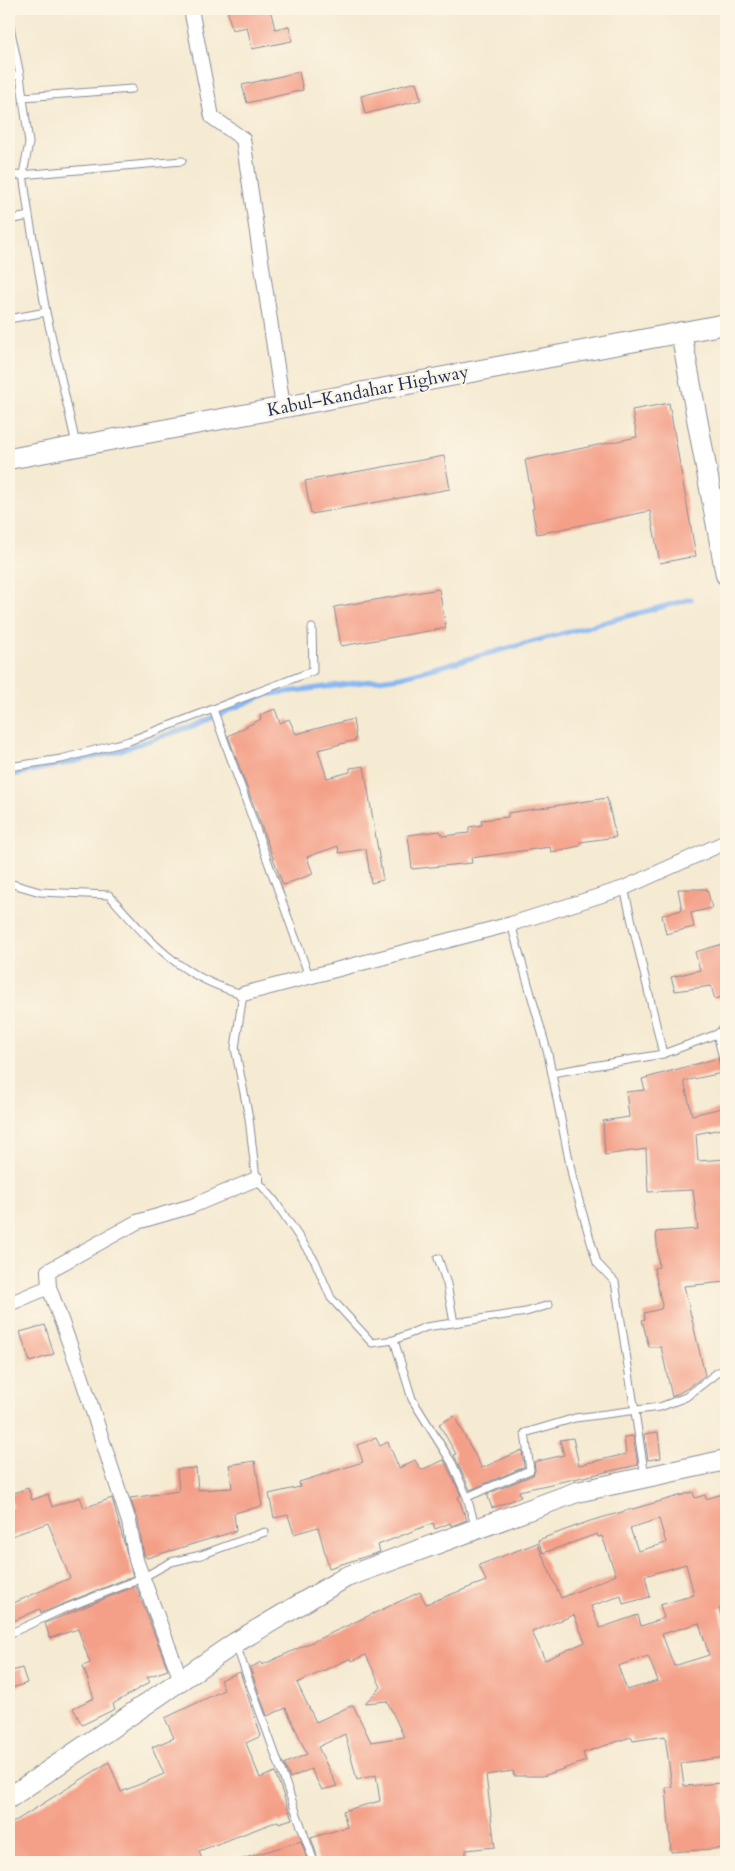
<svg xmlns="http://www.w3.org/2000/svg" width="735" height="1871" font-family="Cardo,serif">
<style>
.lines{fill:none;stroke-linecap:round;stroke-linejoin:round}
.stream{stroke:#87b7f2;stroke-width:5}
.building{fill:#f49f87;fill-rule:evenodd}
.lane-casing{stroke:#888c98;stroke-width:9}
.street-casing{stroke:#888c98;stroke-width:16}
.secondary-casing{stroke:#888c98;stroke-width:22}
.lane{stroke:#fff;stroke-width:7}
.street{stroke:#fff;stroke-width:14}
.secondary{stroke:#fff;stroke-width:20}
.labels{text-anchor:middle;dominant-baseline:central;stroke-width:4.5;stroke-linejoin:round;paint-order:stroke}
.street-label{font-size:18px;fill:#1b2f5e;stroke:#fcf5e5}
</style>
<rect width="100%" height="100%" fill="#fcf5e5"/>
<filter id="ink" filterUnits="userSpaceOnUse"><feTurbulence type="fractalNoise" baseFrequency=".02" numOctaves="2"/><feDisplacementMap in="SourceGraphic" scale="10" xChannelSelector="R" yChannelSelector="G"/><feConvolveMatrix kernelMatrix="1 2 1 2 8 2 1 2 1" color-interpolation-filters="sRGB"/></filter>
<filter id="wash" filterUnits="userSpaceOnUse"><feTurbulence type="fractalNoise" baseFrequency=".0096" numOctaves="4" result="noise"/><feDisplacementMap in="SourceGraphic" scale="20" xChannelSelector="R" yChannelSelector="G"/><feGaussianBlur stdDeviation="1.12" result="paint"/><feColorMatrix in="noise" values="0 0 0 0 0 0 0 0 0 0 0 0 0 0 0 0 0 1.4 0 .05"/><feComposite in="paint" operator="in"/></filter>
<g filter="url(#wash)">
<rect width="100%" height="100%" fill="#f5ead2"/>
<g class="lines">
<path class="stream" d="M9,776l106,-24 78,-26 71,-31 137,-18 290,-78"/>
</g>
<g id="blocks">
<path class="building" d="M227,9h43l5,20 14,-3 3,15 -40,8 -5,-22 -15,3z
M299,72l4,18 -56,13 -5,-18z
M416,82l5,18 -56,14 -4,-18z
M669,403l27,153 -36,7 -10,-52 -113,23 -5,-25 2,-1 -9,-48 112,-23 -5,-27z
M444,456l6,33 -139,25 -6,-33z
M439,589l7,39 -105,18 -7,-39z
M275,709l5,14 9,-4 7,15 57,-15 3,21 -38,10 9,28 23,-6v-4l14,-2 19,114 -12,3 -5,-34 -27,4 -1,-7 -31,11 6,17 -30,11 -55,-149 33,-17 -1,-4z
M607,798l9,39 -36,5v4l-29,6 -1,-5 -79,11 1,5 -60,6 -4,-34 32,-4 3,5 26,-3v-6l13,-2 -1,-5 27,-3v-4z
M678,889h29l5,19 -21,5 3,14 -28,7 -4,-19 20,-5z
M726,943v53l-11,3 -4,-13 -36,5 -4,-14 29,-7 -5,-18z
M718,1058l4,15 -38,8 8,34 34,-8v21l-30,6 2,27 28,-2v123l-42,4 21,89 -17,13 -16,9 -11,-50h-12l-7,-27 3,-1 -1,-6 17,-4 1,-4 -8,-37 5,-1 -3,-35 42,-3 -5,-39 -45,2 -2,-43 -41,6 -2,-34 26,-4 -3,-25 19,-2 -3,-11z
M45,1325l9,29 -24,8 -10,-30z
M454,1416l28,52 40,-18 2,17 -54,23 -16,-35 2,-1 -17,-30z
M658,1432l3,26 -13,2 -4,-26z
M633,1436l5,29 -119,26 2,6 -29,11 -5,-14 46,-19 2,-5 -1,-8 30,-7 -4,-15 13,-2 6,27 47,-11 -2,-17z
M376,1438l4,8 8,-4 11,26 16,-8 6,10 23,-10 17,35 -3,2 9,23 -16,6 -1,-3 -15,6 -2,-6 -55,22 2,7 -51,16 -11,-41 -24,7 -6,-19 -14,3 -5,-24 31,-7 -1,-5 64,-20 -6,-17z
M255,1461l7,45 -28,7 2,18 -89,27 -3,-2 -6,-36 -8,-22 49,-7 -2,-22 19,-1 2,22 34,-2 -3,-23z
M28,1488l4,12 16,-6 4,13 28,-10 4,11 28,-10 21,78 -92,37 -1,-4 -31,14v-18l61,-27 -22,-55 -39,14v-28l4,-2 -4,-12z
M693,1492l2,6 10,-3 1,4 20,-6v114l-7,2 7,27v121l-45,6 3,23 37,-3 5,65 -55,4 -5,-65h6l-7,-51 -32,5 -2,-4 -48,16 3,8 -43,15h-29l-1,-5 -27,4 9,72 -29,3v12h-147l-8,-24 36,-11 -4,-16 37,-10 -4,-26 -19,5 -12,-46 -27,13 19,39 -15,4 -11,-21 -21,9 -6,-14 23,-10 -21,-46 -19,8 -17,-48 11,-6 1,3 158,-73 6,12 60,-23 -7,-16 58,-22 24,55 55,-23 -14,-39 -4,1 -1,-3 -54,19 -5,-13 52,-19zM659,1519l7,24 -28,8 -8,-23zM686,1564l8,31 -34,10 4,13 -23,8 -3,-11 -38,13 -9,-22 30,-10 2,8 27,-7 -5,-21zM574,1615l11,27 -40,18 -13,-28zM699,1623l10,32 -35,11 -12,-32zM366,1655l15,32 -16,16 22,-2 17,36 -33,5 -18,-37 -37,17 -19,-39 54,-25 1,3zM648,1656l10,25 -31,9 -9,-24z
M136,1586l32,84 -21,7 3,5 -37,22 2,5 -33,16 -9,-17 21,-10 -11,-32 7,-3 -12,-34 -28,9 -5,-15z
M22,1668l5,15 -18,6v-17z
M240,1672l21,64 -15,7 14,35 15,-6 17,47 -13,4 -1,-2 -79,30 4,11h-194v-37l100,-63 12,30 43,-18 -12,-27 22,-9 -9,-20 59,-28 -4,-10z
M301,1841l7,21h-65l-1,-3z"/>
</g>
</g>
<g filter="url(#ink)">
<use href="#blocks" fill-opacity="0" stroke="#888c98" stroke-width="1"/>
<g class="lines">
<g class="lane-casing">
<path id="lane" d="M9,22l11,53 9,68 -6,31 6,42 17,96 30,132
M9,77l11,-2
M23,97l109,-8
M9,176l173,-15
M9,220l20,-4
M9,319l37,-7
M213,709l96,267
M9,767l52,-8 68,-18 184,-70 -1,-43
M9,883l31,9 69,3c42,47 70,82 134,99l-8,54 14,70 7,61 18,21 41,61 16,37 41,45 22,-3 18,59 40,64 15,34 9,32
M624,888l39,166
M511,924l37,130 25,126 24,83 18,19 30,195
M717,1034l9,36
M552,1073l111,-19 54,-20 9,-8
M438,1258l9,26 7,39
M394,1340l32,-13 100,-15 23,-7
M467,1497l63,-27 -5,-37 50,-15 85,-11 26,-10 32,-25 8,-2
M9,1634l52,-24 81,-32 29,-16 30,-7 64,-23
M236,1645l78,217"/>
</g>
<g class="street-casing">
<path id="street" d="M191,9l21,108 31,22 40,268
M243,994l268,-70 113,-36 102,-46
M9,1304l40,-17
M181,1680l-45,-120 -7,-38 -47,-144 -33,-91 -1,-16 89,-49 55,-16 64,-27"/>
</g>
<g class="secondary-casing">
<path id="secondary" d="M681,332l45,243
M9,459l717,-135
M9,1798l226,-155 111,-66 231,-85 149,-32"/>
</g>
<use href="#lane" class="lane"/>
<use href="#street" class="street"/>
<use href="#secondary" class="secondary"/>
</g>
</g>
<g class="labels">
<g class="street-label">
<text transform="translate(368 391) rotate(-11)">Kabul–Kandahar Highway</text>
</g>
</g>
<rect width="735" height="1871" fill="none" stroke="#fcf5e5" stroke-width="30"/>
</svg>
